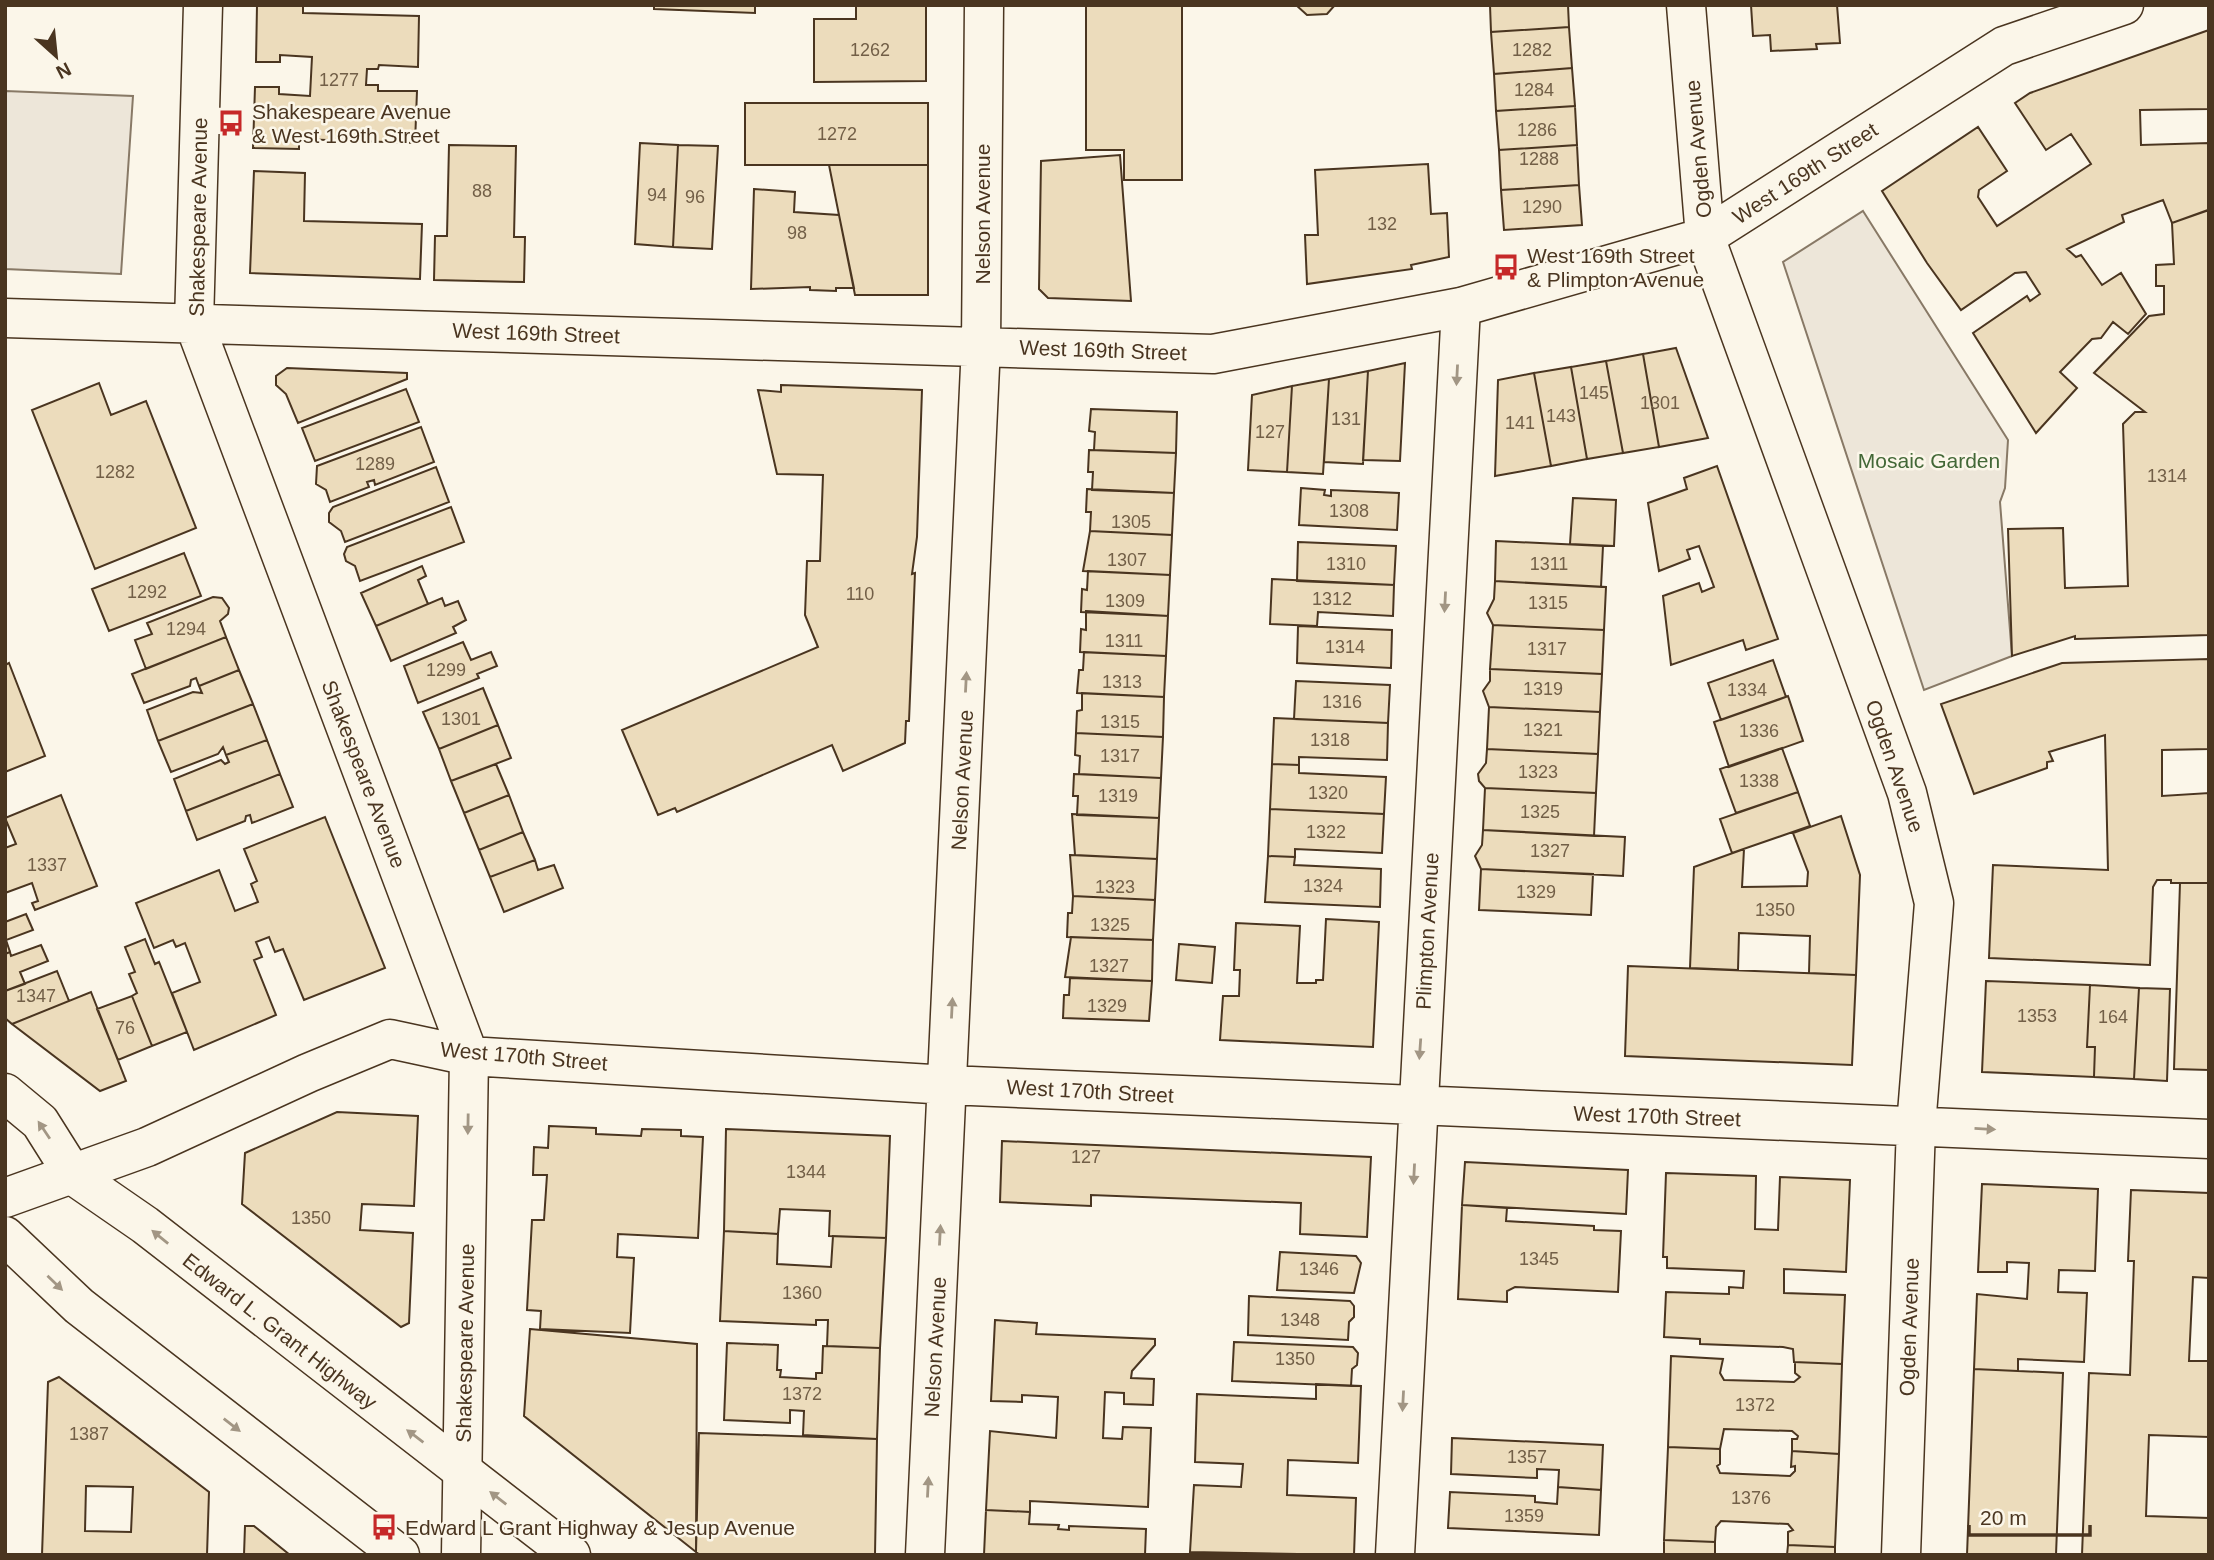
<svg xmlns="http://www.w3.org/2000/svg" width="2214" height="1560" font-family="Helvetica,sans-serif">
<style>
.green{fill:#ede6d9;stroke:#887966;stroke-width:2}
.building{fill:#ecdcbc;stroke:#4a3520;stroke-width:2;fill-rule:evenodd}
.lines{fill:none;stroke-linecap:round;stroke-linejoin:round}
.minor-casing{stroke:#4a3520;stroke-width:41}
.major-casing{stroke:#4a3520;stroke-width:41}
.minor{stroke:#fbf6e9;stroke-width:38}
.major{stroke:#fbf6e9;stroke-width:38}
.oneway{fill:#a29684}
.labels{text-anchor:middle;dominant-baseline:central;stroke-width:5;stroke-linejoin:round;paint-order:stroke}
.number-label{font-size:18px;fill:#725f47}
.poi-label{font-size:21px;fill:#4a3520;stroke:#fbf6e9;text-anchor:start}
.street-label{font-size:21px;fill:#4a3520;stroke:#fbf6e9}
.park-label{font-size:21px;fill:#436837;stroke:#fbf6e9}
</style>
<rect width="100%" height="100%" fill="#fbf6e9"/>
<path class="green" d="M5,91l128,5 -12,178 -116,-5z
M1863,211l145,229 -3,48 -5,14 12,154 -88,34 -141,-428z"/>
<path class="building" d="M257,5h46v8l116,3 -1,51 -39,-2 -1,4h-11l-1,16h12v6h39l-2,52 -116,-4v10l-46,-1 2,-61h24v7l31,2 2,-39 -32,-2v7h-24z
M654,5h101v8l-101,-4z
M856,5h70v76l-112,1v-63h42z
M1086,5h96v175h-58v-30h-38z
M1296,5h39l-8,9 -20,1z
M1490,5h78l1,22 -78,5z
M1751,5h86l3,38 -24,1 1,5 -46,2 -1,-16 -17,1z
M1569,27l3,41 -78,6 -3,-42z
M2209,30v79l-69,1 1,35 68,-2v67l-37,13 -9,-23 -41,15 2,7 -57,27 9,8 5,-2 21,30 19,-12 25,41 -18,20 -15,-12 -12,16 -9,1 -32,33 17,16 -41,45 -63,-100 54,-37 3,5 10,-7 -14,-22 -11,1 -54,37 -34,-47 -45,-72 96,-64 29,44 -28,19 -1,7 19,29 94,-62 -20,-30 -25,16 -31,-47 15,-10z
M1572,68l3,38 -79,5 -2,-37z
M745,103h183v62h-183z
M1575,106l2,39 -78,5 -3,-39z
M640,143l38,2 -5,102 -38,-3z
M449,145l67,1 -2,91h11l-1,45 -90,-2 1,-44h12z
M678,145l40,1 -6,103 -39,-2z
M1577,145l2,40 -78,5 -2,-40z
M1120,155l11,146 -83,-3 -9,-9 2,-128z
M1428,164l3,50 16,-1 2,44 -38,8 1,4 -105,15 -2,-49h13l-3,-65z
M829,165h99v130h-73z
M254,171l51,2 -1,48 118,3 -2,55 -170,-6z
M1579,185l3,40 -78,5 -3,-40z
M754,189l41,3 -1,20 45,3 15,73h-18v3l-26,-1v-3l-59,2z
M2208,210l1,425 -134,4v-3l-63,20 -4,-127 55,-1 2,60 63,-2 -5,-162 12,-12h10l-51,-39 55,-57 15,-2v-28h-8v-21l18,-1 -2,-41z
M1676,348l32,90 -49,9 -16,-93z
M1643,354l16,93 -36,6 -17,-92z
M1606,361l17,92 -36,6 -16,-92z
M1405,363l-5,98 -37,-1 5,-89z
M1571,367l16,92 -36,7 -17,-93z
M287,368l120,5v6l-109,44 -12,-29 -10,-9v-9z
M1368,371l-5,93 -39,-2 5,-83z
M1534,373l17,93 -56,10 3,-96z
M1329,379l-6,95 -36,-2 5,-86z
M99,383l12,32 35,-14 50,127 -101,41 -63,-159z
M781,385l141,5 -5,147 -5,37 3,-1 -6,148h-3l-1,22 -62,28 -11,-26 -155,67 -2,-4 -17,7 -36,-85 196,-83 -13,-32 2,-54h13l3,-86 -46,-1 -19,-84 23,2z
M1292,386l-5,86 -39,-2 4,-75z
M406,389l13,33 -104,39 -13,-33z
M1091,409l86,3 -1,41 -82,-3 1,-18 -6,-1z
M421,427l13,35 -59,23 -1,-5 -7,2 2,5 -39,15 -4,-12 -10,-6 1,-18z
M1089,450l87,3 -2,40 -82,-3 1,-18h-5z
M1717,466l61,173 -32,11 -3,-10 -72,25 -8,-69 36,-13 3,9 12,-5 -15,-41 -12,4 3,9 -31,12 -11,-68 39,-14 -3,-11z
M436,467l13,35 -104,40 -4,-11 -12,-9v-9l4,-6z
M1301,488l24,2 -1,5 7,1v-6l68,3 -2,37 -98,-5z
M1087,489l87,4 -2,42 -82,-4 1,-19h-5z
M1573,498l43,2 -2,46 -44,-2z
M451,507l13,35 -104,39 -5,-15 -9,-5 -2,-7 3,-7z
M1090,531l82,4 -2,40 -87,-4z
M1496,541l107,5 -2,41 -106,-6z
M1298,542l98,4 -2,39 -97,-4z
M184,553l17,43 -92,35 -17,-42z
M422,566l4,10 -8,4 10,24 -52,22 -15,-33z
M1088,571l82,4 -2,41 -87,-4 1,-23 5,1z
M1272,579l122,6 -1,31 -75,-4 -1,14 -47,-2z
M1495,581l111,6 -2,43 -111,-5 -6,-12 7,-14z
M213,597l9,1 7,10 -1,6 -8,7 6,16 -80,32 -11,-29 17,-6 -5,-11z
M442,598l3,8 13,-5 8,19 -13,7 3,6 -65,28 -15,-35z
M1086,611l82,5 -2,40 -86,-4 1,-23 5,1z
M1493,625l111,5 -2,44 -112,-5z
M1298,626l94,4 -1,38 -94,-5z
M226,637l13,33 -40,16 -3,-8 -5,2 -1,6 -46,17 -12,-29z
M463,642l8,18 20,-8 6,14 -20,8 2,4 -61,25 -14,-37z
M1084,652l82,4 -2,41 -87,-4 2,-23h4z
M2209,659v90l-47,1v46l47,-3v90h-38v-3h-14l-4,7 -3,78 -161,-7 4,-93 115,5 -3,-135 -56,17 4,9 -6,1v6l-73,26 -33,-90 121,-41z
M1773,660l13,37 -65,23 -13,-37z
M9,663l36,93 -40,16v-107z
M1490,669l112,5 -2,38 -111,-5 -6,-16 7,-10z
M239,670l14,34 -95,37 -11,-31 46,-18 9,1 -3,-7z
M1296,681l94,4 -2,38 -94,-4z
M483,688l15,37 -59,24 -16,-37z
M1082,693l82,4 -1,40 -87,-4 1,-22 5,-1z
M1788,696l15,45 -74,26 -15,-45z
M253,704l14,36 -41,15 -3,-8 -5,7 -47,18 -13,-31z
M1489,707l111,5 -2,42 -111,-5z
M1274,718l114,5 -1,37 -88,-3v8l-27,-1z
M498,725l13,33 -60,23 -12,-32z
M1076,733l87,4 -2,41 -82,-4 1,-18 -5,-1z
M267,740l13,34 -94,37 -12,-32 47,-19 4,4 4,-2 -3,-7z
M1782,748l16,44 -62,21 -16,-44z
M1487,749l111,5 -2,39 -111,-5 -6,-7 -1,-7 8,-11z
M496,764l13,31 -45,18 -13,-32z
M1272,764l27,1v8l87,4 -2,37 -114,-5z
M280,774l13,33 -41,16 -2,-8 -4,1 -1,5 -48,19 -11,-29z
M1074,774l87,4 -2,40 -82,-3 1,-19h-5z
M1485,788l111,5 -2,43 -111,-6z
M1798,792l12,34 -78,27 -12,-34z
M61,795l36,91 -62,24 -3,-7 6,-2 -6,-18 -27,10v-45l11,-4 -11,-26z
M509,795l14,37 -44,18 -15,-37z
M1270,809l114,5 -2,39 -87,-4v8l-27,-1z
M1072,814l87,4 -2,41 -82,-4z
M1841,816l19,59 -4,100 -47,-2 1,-37 -71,-3 -1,37 -48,-2 4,-101 50,-18 -2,38 65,-1 1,-14 -15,-39z
M325,817l60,151 -81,32 -21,-51 -8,3 -6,-15 -13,5 6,15 -8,3 22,55 -82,35 -22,-57 28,-11 -15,-39 -9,4 -3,-7 -19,8 -18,-45 83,-33 16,41 23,-9 -7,-18 6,-3 -13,-32z
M1483,830l142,7 -2,39 -142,-7 -6,-13 7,-11z
M523,832l12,28 -45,17 -11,-27z
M1070,855l87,4 -2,41 -82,-4z
M1268,856l27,1 -1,8 87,4 -1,38 -115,-5z
M535,860l3,10 16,-5 9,23 -59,24 -14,-35z
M1481,869l112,5 -2,41 -112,-5z
M2180,883h29v187l-35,-1z
M1073,896l82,4 -2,40 -86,-3 1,-24h4z
M26,914l7,16 -27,10 4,12 -5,2v-32z
M1326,919l53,3 -6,125 -153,-7 3,-44h16l1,-26h-6l2,-47 64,3 -3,57h19v-3h7z
M1071,937l82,3 -1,41 -87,-4z
M145,939l10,25 4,-2 28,70 -35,14 -20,-50 5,-3 -8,-19 6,-2 -10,-25z
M1179,944l36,3 -3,36 -36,-3z
M41,945l7,16 -28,11 5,12 -20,7v-37l5,-2 1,4z
M1628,966l228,9 -4,90 -227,-9z
M57,971l12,30 -57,23 -7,-6v-27z
M1070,978l82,3 -3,40 -86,-3 1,-23h5z
M1986,981l104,4 -3,62h8l-1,30 -112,-5z
M2090,985l49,3 -5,91 -40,-2 1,-30h-8z
M2139,988l31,1 -3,92 -33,-2z
M91,992l35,89 -26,10 -88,-67z
M132,996l20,50 -34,14 -21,-51z
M337,1112l81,4 -4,90 -52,-2 -2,26 53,3 -4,90 -8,4 -159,-123 3,-51z
M549,1126l47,2v6l45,2 1,-7 39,1v6l22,1 -5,101 -80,-4 -1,23 17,1 -4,75 -90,-4 1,-18 -14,-1 5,-90h12l3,-45h-14l1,-28 14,1z
M726,1129l164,7 -4,102 -57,-2 1,-25 -50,-2 -2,25 -54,-3z
M1002,1141l369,16 -4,80 -67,-3 1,-31 -210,-8v11l-91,-4z
M1465,1162l163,8 -2,44 -164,-9z
M1666,1173l90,3 -1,53 23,1 2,-53 70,3 -4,92 -62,-3v24l61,2 -3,69 -48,-2 -1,-13 -10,-2 -83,-3v-5l-36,-2 2,-45 63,2v-7l14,1 1,-17 -77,-3v-11h-4z
M1982,1184l116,5 -3,82 -36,-1 -1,22 29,1 -3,69 -66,-3v12l-44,-2 3,-75 50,5 2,-36 -22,-1v10h-29z
M2131,1190l78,3v85l-16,-1 -4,84h20v76l-60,-2 -3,81 63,2v37h-127l7,-182 41,2 4,-114h-6z
M1462,1205l45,3 -1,13 88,5v4l27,1 -3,61 -103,-5 -8,4v11l-49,-3z
M724,1231l54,3 -1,30 54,3 2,-31 53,2 -6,110 -53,-2 1,-26h-12v5l-96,-4z
M1280,1252l76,4 5,7 -7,30 -77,-3z
M1249,1296l101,5 4,5v11l-5,5 -1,18 -100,-5z
M995,1320l42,3 -1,11 119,5v6l-23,26 -1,7 23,1 -1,26 -29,-1v-11l-19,-1 -2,46 19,1 1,-12 28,1 -3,79 -118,-6v11l-44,-2 4,-79 66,7 2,-41 -36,-2v7l-31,-1z
M530,1329l167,15 -1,208 -172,-136z
M1234,1342l119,5 5,6 -1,12 -5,4 -1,17 -119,-5z
M727,1343l51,2 -1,25h4l-1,7 36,2v-6h6l1,-27 57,2 -3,91 -74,-4 1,-24 -14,-1v13l-66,-3z
M1671,1356l52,3 -3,14 4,7 70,2 6,-5 -5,-4v-11l47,2 -3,90 -47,-3v-12h5l1,-3 -6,-5 -68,-2 -4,20 -52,-2z
M1974,1369l89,4 -7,182h-89z
M59,1377l150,115 -2,63h-165l6,-173zM86,1486l47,1 -2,45 -46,-1z
M1316,1384l45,2 -3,77 -70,-3 -1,35 69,3 -2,57 -164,-3 4,-67 47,2 2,-23 -48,-2 2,-68 119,5z
M699,1433l178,6 -2,116h-175l-4,-3z
M1452,1438l151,7 -2,45 -43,-3 1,-17 -22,-1v9l-86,-4z
M1668,1447l52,2v15l-3,2 3,7 46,2 24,1 5,-5v-5l-4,1 1,-16 47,3 -4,93 -47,-2v-13l5,-2 -5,-6 -67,-3 -5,6 -1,15 -51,-2z
M1558,1487l43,3 -2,45 -151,-7 2,-36 85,4v6l22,2z
M986,1510l44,2 -1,12 30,1 -1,4 11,1v-4l77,3 -1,26h-161z
M245,1526h9l36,29h-46z
M1664,1540l51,2v13h-51z
M1788,1545l47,2v8h-48z"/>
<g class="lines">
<g class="minor-casing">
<path id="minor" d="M203,5l-9,318 275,733 -8,499
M1686,5l19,232 202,556 27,110 -18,223 -15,429
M5,318l1208,36 248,-47 244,-70 299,-191 120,-41
M5,1198l142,-51 161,-74 82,-34 79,17 479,29 1261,54
M925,1555l56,-1210 3,-340
M1395,1555l66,-1248"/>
</g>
<g class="major-casing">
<path id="major" d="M5,1093l35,29 34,54 71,49 426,330
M5,1236l74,70 321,249"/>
</g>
<use href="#minor" class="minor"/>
<use href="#major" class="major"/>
</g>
<defs><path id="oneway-solid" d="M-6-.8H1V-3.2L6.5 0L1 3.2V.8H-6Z" transform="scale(1.75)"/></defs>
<g class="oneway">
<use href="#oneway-solid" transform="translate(1457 375) rotate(93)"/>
<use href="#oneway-solid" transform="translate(1445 602) rotate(93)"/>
<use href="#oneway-solid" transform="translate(966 682) rotate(-87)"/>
<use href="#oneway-solid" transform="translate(952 1008) rotate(-87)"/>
<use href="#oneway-solid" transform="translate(1420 1049) rotate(94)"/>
<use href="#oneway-solid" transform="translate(468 1124) rotate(91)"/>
<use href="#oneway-solid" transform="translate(1985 1129) rotate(3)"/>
<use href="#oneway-solid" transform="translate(44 1130) rotate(-124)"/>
<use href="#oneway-solid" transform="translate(1414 1174) rotate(93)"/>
<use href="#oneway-solid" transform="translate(940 1235) rotate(-87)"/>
<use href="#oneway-solid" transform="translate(160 1237) rotate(-141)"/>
<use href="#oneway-solid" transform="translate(55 1283) rotate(44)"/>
<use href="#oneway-solid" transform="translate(1403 1401) rotate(93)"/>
<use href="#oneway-solid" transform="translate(232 1425) rotate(38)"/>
<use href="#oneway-solid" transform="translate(415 1436) rotate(-143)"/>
<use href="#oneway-solid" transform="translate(928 1487) rotate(-87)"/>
<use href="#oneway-solid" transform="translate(498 1498) rotate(-142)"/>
</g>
<defs>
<g id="bus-bare" transform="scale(2.1)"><path d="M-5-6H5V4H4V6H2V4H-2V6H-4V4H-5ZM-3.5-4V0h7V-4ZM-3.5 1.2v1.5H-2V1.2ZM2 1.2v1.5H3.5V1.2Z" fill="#c62828" stroke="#fbf6e9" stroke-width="2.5" paint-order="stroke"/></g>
</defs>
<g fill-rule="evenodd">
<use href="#bus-bare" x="231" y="123"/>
<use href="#bus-bare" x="1506" y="267"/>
<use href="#bus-bare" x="384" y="1527"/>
</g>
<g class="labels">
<g class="number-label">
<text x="870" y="50">1262</text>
<text x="1532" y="50">1282</text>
<text x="339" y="80">1277</text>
<text x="1534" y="90">1284</text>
<text x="1537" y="130">1286</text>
<text x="837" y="134">1272</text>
<text x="1539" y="159">1288</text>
<text x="482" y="191">88</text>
<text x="657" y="195">94</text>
<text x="695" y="197">96</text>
<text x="1542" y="207">1290</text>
<text x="1382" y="224">132</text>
<text x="797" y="233">98</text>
<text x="1594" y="393">145</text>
<text x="1660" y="403">1301</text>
<text x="1561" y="416">143</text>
<text x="1346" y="419">131</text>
<text x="1520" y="423">141</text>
<text x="1270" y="432">127</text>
<text x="375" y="464">1289</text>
<text x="115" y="472">1282</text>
<text x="2167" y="476">1314</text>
<text x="1349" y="511">1308</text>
<text x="1131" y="522">1305</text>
<text x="1127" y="560">1307</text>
<text x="1346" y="564">1310</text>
<text x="1549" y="564">1311</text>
<text x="147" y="592">1292</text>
<text x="860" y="594">110</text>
<text x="1332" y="599">1312</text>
<text x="1125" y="601">1309</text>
<text x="1548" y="603">1315</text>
<text x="186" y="629">1294</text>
<text x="1124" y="641">1311</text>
<text x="1345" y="647">1314</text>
<text x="1547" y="649">1317</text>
<text x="446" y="670">1299</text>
<text x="1122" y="682">1313</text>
<text x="1543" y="689">1319</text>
<text x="1747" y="690">1334</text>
<text x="1342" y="702">1316</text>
<text x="461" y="719">1301</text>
<text x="1120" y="722">1315</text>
<text x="1543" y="730">1321</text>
<text x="1759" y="731">1336</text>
<text x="1330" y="740">1318</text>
<text x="1120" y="756">1317</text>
<text x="1538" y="772">1323</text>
<text x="1759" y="781">1338</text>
<text x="1328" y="793">1320</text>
<text x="1118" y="796">1319</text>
<text x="1540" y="812">1325</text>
<text x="1326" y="832">1322</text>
<text x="1550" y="851">1327</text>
<text x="47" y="865">1337</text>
<text x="1323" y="886">1324</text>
<text x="1115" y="887">1323</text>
<text x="1536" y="892">1329</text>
<text x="1775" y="910">1350</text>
<text x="1110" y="925">1325</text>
<text x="1109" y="966">1327</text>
<text x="36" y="996">1347</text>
<text x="1107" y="1006">1329</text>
<text x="2037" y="1016">1353</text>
<text x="2113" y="1017">164</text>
<text x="125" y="1028">76</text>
<text x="1086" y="1157">127</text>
<text x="806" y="1172">1344</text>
<text x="311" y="1218">1350</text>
<text x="1539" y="1259">1345</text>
<text x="1319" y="1269">1346</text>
<text x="802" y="1293">1360</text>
<text x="1300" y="1320">1348</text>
<text x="1295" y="1359">1350</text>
<text x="802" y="1394">1372</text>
<text x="1755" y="1405">1372</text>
<text x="89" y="1434">1387</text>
<text x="1527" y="1457">1357</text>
<text x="1751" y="1498">1376</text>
<text x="1524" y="1516">1359</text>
</g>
<g class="poi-label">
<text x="252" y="111">Shakespeare Avenue<tspan x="252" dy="24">&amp; West 169th Street</tspan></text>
<text x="1527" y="255">West 169th Street<tspan x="1527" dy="24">&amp; Plimpton Avenue</tspan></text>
<text x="405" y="1527">Edward L Grant Highway &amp; Jesup Avenue</text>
</g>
<g class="street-label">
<text transform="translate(1698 149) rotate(-95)">Ogden Avenue</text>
<text transform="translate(1805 173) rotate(-33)">West 169th Street</text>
<text transform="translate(982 214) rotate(-90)">Nelson Avenue</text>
<text transform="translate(198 217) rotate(-89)">Shakespeare Avenue</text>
<text transform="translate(536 333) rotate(2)">West 169th Street</text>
<text transform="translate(1103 350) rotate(2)">West 169th Street</text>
<text transform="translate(1895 766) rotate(71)">Ogden Avenue</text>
<text transform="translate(364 774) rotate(69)">Shakespeare Avenue</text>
<text transform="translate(962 780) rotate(-87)">Nelson Avenue</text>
<text transform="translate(1427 931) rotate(-87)">Plimpton Avenue</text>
<text transform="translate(524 1056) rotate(5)">West 170th Street</text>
<text transform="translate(1090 1091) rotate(3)">West 170th Street</text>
<text transform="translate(1657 1116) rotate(2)">West 170th Street</text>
<text transform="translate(1909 1327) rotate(-88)">Ogden Avenue</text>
<text transform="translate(280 1331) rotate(38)">Edward L. Grant Highway</text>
<text transform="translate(465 1343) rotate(-89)">Shakespeare Avenue</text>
<text transform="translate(935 1347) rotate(-87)">Nelson Avenue</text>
</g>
<g class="park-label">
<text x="1929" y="460">Mosaic Garden</text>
</g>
</g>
<rect width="2214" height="1560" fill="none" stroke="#4a3520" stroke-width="14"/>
<g transform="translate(56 56) rotate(153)" stroke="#fbf6e9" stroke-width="5" paint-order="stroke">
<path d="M0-5L12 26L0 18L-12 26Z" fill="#4a3520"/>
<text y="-10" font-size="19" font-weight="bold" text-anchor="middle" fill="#4a3520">N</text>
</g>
<path d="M1969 1525v10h121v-10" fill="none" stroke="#4a3520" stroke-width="3.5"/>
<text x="1980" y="1525" font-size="21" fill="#4a3520" stroke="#fbf6e9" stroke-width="5" paint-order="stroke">20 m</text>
</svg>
